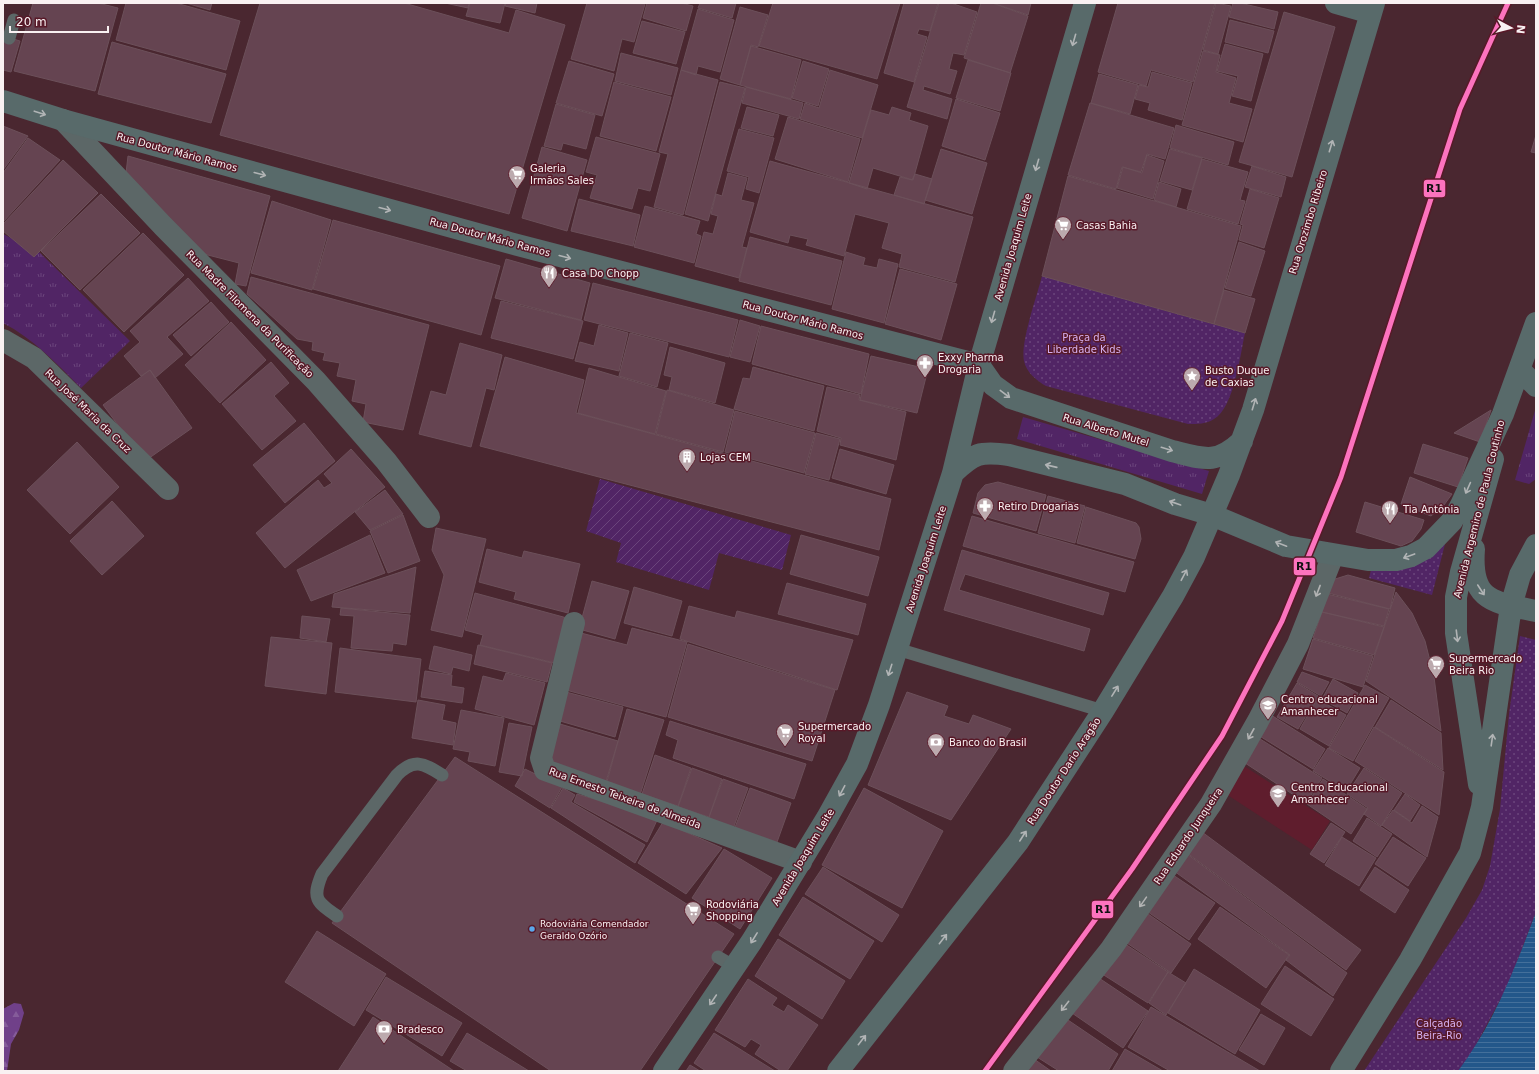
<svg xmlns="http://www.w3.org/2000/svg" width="1539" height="1074" font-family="'DejaVu Sans',sans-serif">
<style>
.built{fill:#5f1d2d}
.grass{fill:url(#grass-tufts)}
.forest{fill:url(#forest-firs)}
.park{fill:url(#park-dots)}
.garden{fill:url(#garden-furrows)}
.water{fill:url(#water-rules)}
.building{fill:#654451;stroke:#6c505a}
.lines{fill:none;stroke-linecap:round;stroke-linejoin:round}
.lane{stroke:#5c6767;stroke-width:13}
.street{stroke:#5c6767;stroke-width:22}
.secondary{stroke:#586a6a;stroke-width:22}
.rail-1-casing{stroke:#581928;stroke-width:8}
.rail-1{stroke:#fc73be;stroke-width:5}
.oneway{stroke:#b1b4b5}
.oneway2{stroke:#b2b3b3}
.bus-dot{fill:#5aa8eb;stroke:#581928;stroke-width:1.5}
.labels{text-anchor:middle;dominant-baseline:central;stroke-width:3;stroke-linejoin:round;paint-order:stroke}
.bus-label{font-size:9px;fill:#f9f1f2;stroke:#581928;text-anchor:start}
.street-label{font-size:10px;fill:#f9f1f2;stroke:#581928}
.poi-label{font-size:10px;fill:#f9f1f2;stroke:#581928;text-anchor:start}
.park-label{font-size:10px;fill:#d5b0f2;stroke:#581928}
.line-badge{stroke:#581928;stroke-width:1.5}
.pale-badge-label{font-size:11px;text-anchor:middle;font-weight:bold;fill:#111}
</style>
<defs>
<pattern id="grass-tufts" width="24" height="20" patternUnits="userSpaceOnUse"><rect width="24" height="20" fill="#512565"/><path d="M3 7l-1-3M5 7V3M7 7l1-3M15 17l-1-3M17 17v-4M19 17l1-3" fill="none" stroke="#6b457c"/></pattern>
<pattern id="forest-firs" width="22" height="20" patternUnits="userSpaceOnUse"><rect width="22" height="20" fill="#704089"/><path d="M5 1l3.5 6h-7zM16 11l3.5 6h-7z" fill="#855c9a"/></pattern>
<pattern id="park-dots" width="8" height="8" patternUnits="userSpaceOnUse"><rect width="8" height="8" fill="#512565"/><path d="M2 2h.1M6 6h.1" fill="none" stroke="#6b457c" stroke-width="1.8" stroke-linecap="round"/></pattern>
<pattern id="garden-furrows" width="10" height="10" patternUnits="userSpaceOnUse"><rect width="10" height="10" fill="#512565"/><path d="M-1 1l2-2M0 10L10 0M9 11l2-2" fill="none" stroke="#6b457c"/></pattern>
<pattern id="water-rules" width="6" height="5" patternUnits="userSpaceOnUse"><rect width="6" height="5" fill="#23578a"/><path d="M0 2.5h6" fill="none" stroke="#44709b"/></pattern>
</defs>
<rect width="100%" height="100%" fill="#4a2730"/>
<path class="built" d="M1244,766l86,55 -18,29 -86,-56z"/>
<path class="grass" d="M3,234l35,17 92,90 -49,47c-25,-25 -47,-49 -78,-65z
M1536,407v72l-7,5 -14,-4z
M1023,417l186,54 -7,23 -185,-55z"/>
<path class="forest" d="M14,1003l7,1 3,9 -5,17 -8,14 -4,27h-4v-62z"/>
<path class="park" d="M1042,276l203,57c-5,22 -11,75 -31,86 -8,5 -16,5 -26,5l-142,-38c-9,-5 -20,-14 -22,-25 -4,-18 13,-65 18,-85z
M1445,544l-13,51 -63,-17 3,-12z
M1520,636l16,4v272l-28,73 -37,69 -13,17h-94l102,-153 16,-28 8,-24 10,-57 9,-95z"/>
<path class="garden" d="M600,479l191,56 -9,35 -63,-17 -10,37 -93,-28 5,-19 -35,-12z"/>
<path class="water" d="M1536,912v159h-78c36,-48 57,-103 78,-159z"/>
<path class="building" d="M33,3h65l20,5 -23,83 -81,-20z
M126,3h50l64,18 -14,49 -110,-30z
M186,3h26l-2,7z
M260,3h144l105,30 7,-23 49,15 -56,189 -289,-79z
M445,3h24l-1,5z
M470,3h35l-5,20 -34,-7z
M506,3h31l-2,10 -30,-7z
M587,3l58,1 -11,38 -12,-3 -8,32 -43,-12z
M647,3h34l12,3 -7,25 -43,-13z
M700,3h36l-4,15 -34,-10z
M773,3h127l-23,76 -118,-33z
M904,3h34l-8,28 -11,-2 -2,5 10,3 -13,45 -30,-9z
M939,3h12l26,9 -13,43 -11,-2 -4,16 8,2 -7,23 -26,-8 -1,4 29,9 -5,20 -40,-12z
M981,3h11l36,13 -18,57 -46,-15z
M993,3h38l-3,12z
M1118,3h97l-22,79 -42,-12 -5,16 -48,-14z
M1216,3l15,3 -13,48 -15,-4z
M1233,3h7l38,9 -4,17 -45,-12z
M740,7l28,8 -10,32 -7,-2 -11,40 -20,-6z
M698,9l36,11 -14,52 -22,-6 -2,9 -15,-5z
M1284,12l51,15 -43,150 -53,-15z
M1230,20l44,11 -6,22 -43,-11z
M642,21l43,11 -9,32 -43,-11z
M3,36l17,5 -9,31 -8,-2z
M112,42l114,32 -15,49 -113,-29z
M1225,44l38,10 -12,47 -19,-5 6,-20 -21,-5z
M751,46l50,14 -10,39 -51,-14z
M1203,51l17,4 -4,17 20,6 -7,25 23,6 -9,33 -61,-17z
M621,53l57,15 -7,27 -56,-14z
M968,60l43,13 -11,38 -44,-13z
M569,61l45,13 -12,42 -46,-13z
M803,61l26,8 -11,37 -26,-8z
M681,70l37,10 -35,135 -29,-8 14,-53 -9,-2z
M830,70l48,15 -16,53 -62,-19 5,-16 14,5z
M1152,72l40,11 -10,37 -34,-10 2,-7 -15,-4 4,-14 9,2z
M1099,74l39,11 -8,29 -39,-11z
M614,82l57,15 -15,54 -56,-15z
M720,82l25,6 -37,133 -23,-7z
M746,87l57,16 -4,16 -57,-16z
M956,99l44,14 -15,47 -43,-14z
M1090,103l84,25 -9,31 -18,-5 -6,18 -19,-5 -6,22 -48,-14z
M556,104l39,11 -9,34 -23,-6 -2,7 -17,-4z
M747,107l32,8 -6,21 -32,-8z
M892,107l19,6 -2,7 19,6 -15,54 -40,-12 -6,21 -18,-6 22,-73 18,5z
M788,117l72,22 -12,43 -73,-23z
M1176,125l58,17 -6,23 -58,-17z
M3,126l25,10 -25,34z
M739,129l35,9 -15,55 -13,-4 3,-12 -22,-6z
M1536,135v18l-5,-1z
M596,137l64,17 -10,37 -12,-3 -6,21 -42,-11 7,-23 -11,-3z
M28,138l32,22 -57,62v-49z
M542,147l45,13 -20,71 -45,-13z
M941,149l46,14 -15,51 -47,-14z
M1170,149l32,9 -10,32 -32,-9z
M1147,155l17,6 -11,38 -36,-11 6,-21 19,6z
M128,156l142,40 -24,90 -11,-2 4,-21 -35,-9 -78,-81z
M1202,159l46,13 -8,28 5,1 -7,23 -51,-15z
M63,160l35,33 -64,64 -31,-26v-7z
M770,161l203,56 -18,65 -56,-15 3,-13 -20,-6 7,-25 -34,-9 -11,42 -38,-11 2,-6 -18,-4 -2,8 -38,-11z
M1252,166l34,11 -5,20 -36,-10z
M728,173l19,5 -6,22 13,3 -12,44 5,1 -8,30 -44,-12 9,-34 9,2 5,-18 -7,-2 5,-20 6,2z
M915,174l17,5 -8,25 -30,-9 6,-18 12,3z
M1068,176l173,50 -27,98 -172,-48z
M1159,182l22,7 -5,18 -22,-7z
M1250,189l29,9 -15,50 -25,-8 4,-15 -3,-1z
M101,194l39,39 -60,57 -39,-39z
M579,199l61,16 -7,31 -62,-15z
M272,201l59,19 -19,70 -61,-17z
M645,206l55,15 -4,13 5,2 -7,27 -60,-16z
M333,220l167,46 -19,69 -168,-46z
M143,233l41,42 -60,57 -41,-42z
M750,237l92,24 -11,44 -92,-24z
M1239,242l26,9 -14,45 -26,-8z
M846,252l19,6 -2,7 14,3 2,-9 19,5 -14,59 -52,-14z
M506,259l84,24 -9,37 -86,-22z
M900,269l57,15 -16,56 -56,-16z
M251,277l178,48 -26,105 -40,-8 3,-18 -14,-3 4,-21 -19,-4 3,-13 -17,-3 2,-7 -13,-3 1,-8 -16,-3 -50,-45z
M188,278l21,23 -42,36 16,17 -28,24 -5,-8 -9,6 -17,-20 16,-14 -10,-11z
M593,283l145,37 -9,37 -145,-37z
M1224,290l31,9 -10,34 -31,-9z
M501,301l82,20 -10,38 -82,-21z
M211,302l18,20 -38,34 -18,-21z
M740,320l20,6 -10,36 -20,-5z
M231,322l35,38 -46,43 -35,-38z
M599,325l29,8 -9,38 -44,-10 5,-19 14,4z
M761,326l108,28 -8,40 -109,-30z
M630,333l38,10 -11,44 -38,-11z
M460,343l42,12 -8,35 -8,-2 -15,59 -52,-13 12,-43 15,4z
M670,347l55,16 -10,40 -46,-13 3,-13 -8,-2z
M871,356l57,13 -11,44 -57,-13z
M505,357l79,23 -8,33 315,86 -12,51 -399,-104z
M271,362l18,21 -15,13 22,25 -34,29 -40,-46z
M753,367l71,19 -10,45 -80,-22 9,-31 7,1z
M589,368l77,23 -11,43 -77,-21z
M150,370l42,58 -47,33 -42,-56z
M827,387l33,8 -1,5 47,12 -10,48 -56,-15 1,-7 -24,-7z
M667,390l67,20 -11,42 -67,-18z
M1491,410l-11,32 -26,-9z
M735,411l80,22 -11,40 -79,-21z
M304,423l31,38 -50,42 -32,-38z
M816,433l24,6 -11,41 -24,-6z
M77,442l42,45 -49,47 -43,-44z
M1423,444l45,14 -10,29 -44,-14z
M351,449l34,38 -100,81 -29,-35 62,-53 6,8 8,-5 -8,-9z
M840,449l54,16 -8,29 -54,-16z
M1410,477l42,17 -8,11 -13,11 -30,-12z
M998,482l48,13 -10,36 -63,-18 5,-20 7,-8z
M385,490l18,24 -33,16 -15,-18z
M1048,496l37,10 -10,37 -37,-10z
M112,501l32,35 -42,39 -32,-34z
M1365,502l59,18 -3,9 -9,12 -11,5 -45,-14z
M1086,507l50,16 3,4 2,12 -6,20 -58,-16z
M403,515l17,46 -32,12 -18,-42z
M972,516l162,46 -9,30 -162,-46z
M436,528l50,11 -24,98 -31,-7 13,-55 -12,-25z
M370,535l15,38 -74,28 -14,-31z
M801,535l78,22 -11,39 -78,-22z
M487,549l35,9 2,-7 56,13 -12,49 -54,-14 2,-7 -37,-10z
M962,550l147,43 -6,22 -138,-41 -6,16 131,39 -6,22 -140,-41z
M416,567l-6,46 -78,-6 2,-13z
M1348,575l47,13 -5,21 -62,-16 4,-13z
M592,581l37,10 -14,48 -36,-10z
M787,583l79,21 -8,31 -80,-21z
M634,587l48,14 -10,35 -48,-13z
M1396,592l16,21 13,28 9,36 7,54 -75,-50z
M475,593l92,25 -12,45 -75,-18 3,-10 -18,-5z
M1327,594l62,15 -5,17 -62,-14z
M689,606l46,12 2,-7 116,29 -16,50 -157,-51z
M341,608l69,7 -4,30 -13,-2 -1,8 -41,-3 3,-32 -14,-1z
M1322,612l62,15 -10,28 -61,-17z
M302,616l28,3 -4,23 -26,-4z
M632,628l55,14 -21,75 -100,-27 15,-57 46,12z
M271,637l61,6 -6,51 -61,-8z
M1313,639l60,17 -10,31 -60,-18z
M688,644l147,46 -23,71 -144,-44z
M478,645l74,18 -5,19 -73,-18z
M434,646l38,9 -3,16 -16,-4 -2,7 -22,-5z
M340,648l81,11 -5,43 -81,-10z
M425,671l27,4 -1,11 13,2 -2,15 -41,-6z
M1302,672l27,10 -8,14 -24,-14z
M506,673l39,10 -11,42 -59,-16 8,-33 20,5z
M1333,679l25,14 -11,20 -25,-14z
M1297,683l21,13 -20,33 -21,-12z
M1365,685l24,13 -36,63 -24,-13z
M566,692l57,15 -8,30 -55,-16z
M907,692l41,14 -4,10 25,8 4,-9 38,14 -60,91 -83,-35z
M1317,699l29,16 -17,31 -29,-17z
M418,700l27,5 -3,15 14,3 -3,22 -41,-7z
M1391,700l50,33 2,37 -68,-43z
M627,709l37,11 -24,75 -34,-10z
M461,710l43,8 -9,48 -27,-5 2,-9 -17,-3z
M1271,715l54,34 -12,20 -55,-34z
M670,721l136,43 -12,35 -121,-41 5,-18 -12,-5z
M509,723l23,4 -10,49 -23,-4z
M560,724l58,17 -13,44 -57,-18z
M1374,727l70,45 -5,43 -84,-54z
M1257,737l65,41 -16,25 -64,-42z
M1328,748l32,20 -14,23 -33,-20z
M655,755l36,13 -13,38 -36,-12z
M455,757l279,177 -94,137h-89l-219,-148z
M692,768l30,11 -13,38 -31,-10z
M1364,768l38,25 -21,33 -17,-12 4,-6 -21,-14z
M525,769l37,18 -12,21 -35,-22z
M723,779l25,9 -15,41 -25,-9z
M1323,779l44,30 -16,25 -44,-30z
M563,788l12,7 -4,7 74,43 -10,18 -84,-55z
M750,788l41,15 -15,42 -42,-15z
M864,788l79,43 -41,77 -80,-43z
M577,794l81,24 -11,24 -73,-40z
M1405,794l15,11 -10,16 -16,-11z
M1422,806l16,11 -11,40 -45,-32 11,-15 19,13z
M1367,818l25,16 -15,23 -24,-16z
M663,822l59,26 -36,46 -48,-31z
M1331,823l14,9 -21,31 -14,-9z
M1202,832l159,118 -15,20 -159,-117z
M1342,837l34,21 -17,28 -34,-21z
M1393,837l33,21 -18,28 -33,-22z
M724,849l48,29 -32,51 -48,-31z
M1187,854l160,119 -14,23 -47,-36 4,-5 -116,-84z
M823,867l76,48 -17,27 -77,-48z
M1375,867l34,23 -14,23 -35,-23z
M1173,875l42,28 -26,37 -41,-28z
M803,897l71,44 -24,38 -71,-44z
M1220,907l69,48 -23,33 -68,-49z
M1141,909l50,35 -20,29 -50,-34z
M317,931l69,43 -32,52 -69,-44z
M778,939l67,42 -23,38 -67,-43z
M1119,940l49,32 -20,31 -49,-31z
M1285,966l49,33 -23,37 -50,-32z
M1194,969l66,41 -25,44 -67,-41z
M1168,972l18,11 -20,32 -17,-12z
M1093,974l55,37 -25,37 -54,-37z
M386,977l76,46 -20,33 -76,-46z
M748,979l29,19 -5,7 12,7 4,-7 30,20 -31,46h-6l-26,-17 6,-9 -10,-6 -6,8 -30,-17z
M1151,1007l109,64h-90l-42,-24z
M1261,1014l24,14 -21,37 -25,-15z
M373,1017l81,54h-116z
M1065,1018l53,36 -10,17h-49l-22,-14z
M467,1033l62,38h-62l-17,-10z
M714,1033l61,38h-69l-12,-8z
M1125,1049l38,22h-51z
M1034,1059l17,12h-25z
M690,1065l10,6h-14z"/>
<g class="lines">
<path class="lane" d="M9,38l5,-18
M897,649l206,62
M337,916c-21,-14 -25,-18 -15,-42l75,-99c17,-17 26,-12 45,0
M718,957l17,10"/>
<path class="street" d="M63,120l100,106 153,155 70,80 43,56
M3,340l31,18 134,131
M574,623l-33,135 4,12 256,92
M1014,1071l97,-122 100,-145 47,-83 40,-77 35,-89"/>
<path class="secondary" d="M1336,3l35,10
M3,101l60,19 447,123 469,122 14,20 18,13 161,53c32,8 44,14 70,-10
M1520,370l16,16
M953,473c21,-20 27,-22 56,-18l116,29 50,20 37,11 74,31 82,14h28l15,-4 15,-8 26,-27 8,-14 43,-93 33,-91
M1474,549c-4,53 19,53 62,62
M1479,784l-23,-151v-36l5,-25 32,-113
M664,1071l88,-130 75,-123 30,-54 22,-59 74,-232 26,-108 106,-362
M838,1071l180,-229 85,-131 70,-115 21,-39 35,-82 24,-65 121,-407
M1341,1071l69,-111 60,-107 12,-46 29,-201 9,-31 16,-30"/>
<g class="rail-1-casing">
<path id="rail-1" d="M985,1071l147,-202 90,-133 60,-115 59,-144 119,-368 48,-106"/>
</g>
<use href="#rail-1" class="rail-1"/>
</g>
<defs><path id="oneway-shaft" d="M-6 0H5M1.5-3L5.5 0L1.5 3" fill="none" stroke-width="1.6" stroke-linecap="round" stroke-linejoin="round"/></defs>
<g class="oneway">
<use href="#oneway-shaft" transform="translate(1074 40) rotate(106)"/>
<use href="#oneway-shaft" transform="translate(40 113) rotate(18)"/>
<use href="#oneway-shaft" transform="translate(1331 146) rotate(-73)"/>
<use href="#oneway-shaft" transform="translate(1037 165) rotate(106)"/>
<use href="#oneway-shaft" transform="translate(260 174) rotate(15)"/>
<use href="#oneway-shaft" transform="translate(385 209) rotate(15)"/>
<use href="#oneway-shaft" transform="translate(565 257) rotate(15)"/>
<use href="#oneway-shaft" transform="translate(993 317) rotate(106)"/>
<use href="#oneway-shaft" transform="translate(1005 394) rotate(37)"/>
<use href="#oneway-shaft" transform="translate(1254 404) rotate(-73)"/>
<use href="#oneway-shaft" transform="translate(1167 449) rotate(17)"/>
<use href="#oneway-shaft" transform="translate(1051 466) rotate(-167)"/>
<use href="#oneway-shaft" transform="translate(1468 488) rotate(114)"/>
<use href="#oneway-shaft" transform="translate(1175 503) rotate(-161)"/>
<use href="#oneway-shaft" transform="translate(1281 544) rotate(-159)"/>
<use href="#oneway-shaft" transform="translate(1409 556) rotate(160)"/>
<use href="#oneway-shaft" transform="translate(1184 575) rotate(-62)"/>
<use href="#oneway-shaft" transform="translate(1481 590) rotate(57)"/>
<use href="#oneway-shaft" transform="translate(1457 636) rotate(83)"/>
<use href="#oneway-shaft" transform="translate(890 670) rotate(108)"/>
<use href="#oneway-shaft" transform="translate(1115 691) rotate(-58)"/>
<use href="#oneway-shaft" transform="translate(1492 740) rotate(-82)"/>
<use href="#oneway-shaft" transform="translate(842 791) rotate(118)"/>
<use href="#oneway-shaft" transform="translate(1023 836) rotate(-57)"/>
<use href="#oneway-shaft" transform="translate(754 938) rotate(122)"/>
<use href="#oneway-shaft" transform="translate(943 939) rotate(-52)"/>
<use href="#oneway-shaft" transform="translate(713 1000) rotate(124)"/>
<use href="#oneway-shaft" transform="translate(862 1040) rotate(-52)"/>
</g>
<g class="oneway2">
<use href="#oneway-shaft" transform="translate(1318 591) rotate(111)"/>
<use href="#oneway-shaft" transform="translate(1251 734) rotate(119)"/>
<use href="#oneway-shaft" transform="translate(1143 902) rotate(125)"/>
<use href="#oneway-shaft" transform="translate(1065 1006) rotate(128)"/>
</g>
<defs>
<g id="supermarket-pin" transform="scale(0.9)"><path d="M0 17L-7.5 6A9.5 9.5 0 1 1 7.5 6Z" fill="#bcaaae" stroke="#581928"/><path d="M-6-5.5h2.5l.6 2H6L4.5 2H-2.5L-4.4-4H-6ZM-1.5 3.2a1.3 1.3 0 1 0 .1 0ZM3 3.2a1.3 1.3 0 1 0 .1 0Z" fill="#fff"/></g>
<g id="restaurant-pin" transform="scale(0.9)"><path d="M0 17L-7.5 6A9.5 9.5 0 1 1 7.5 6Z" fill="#bcaaae" stroke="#581928"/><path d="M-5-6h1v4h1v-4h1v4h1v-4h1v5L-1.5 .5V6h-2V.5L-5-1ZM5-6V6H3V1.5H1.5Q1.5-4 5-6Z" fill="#fff"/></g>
<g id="pharmacy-pin" transform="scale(0.9)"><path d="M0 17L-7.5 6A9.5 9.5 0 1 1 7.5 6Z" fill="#bcaaae" stroke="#581928"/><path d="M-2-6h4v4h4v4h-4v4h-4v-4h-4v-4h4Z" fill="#fff"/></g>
<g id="sight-pin" transform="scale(0.9)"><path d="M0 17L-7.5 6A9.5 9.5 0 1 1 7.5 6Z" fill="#bcaaae" stroke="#581928"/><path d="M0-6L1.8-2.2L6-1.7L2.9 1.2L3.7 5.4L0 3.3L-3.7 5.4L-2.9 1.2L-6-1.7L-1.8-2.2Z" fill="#fff"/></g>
<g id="building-pin" transform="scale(0.9)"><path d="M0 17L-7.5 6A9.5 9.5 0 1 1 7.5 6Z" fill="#bcaaae" stroke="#581928"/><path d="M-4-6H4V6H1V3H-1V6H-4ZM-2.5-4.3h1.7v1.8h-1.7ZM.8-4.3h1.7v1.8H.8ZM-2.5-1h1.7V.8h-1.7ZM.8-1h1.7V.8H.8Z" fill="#fff"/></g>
<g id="school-pin" transform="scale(0.9)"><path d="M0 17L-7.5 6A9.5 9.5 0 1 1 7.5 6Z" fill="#bcaaae" stroke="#581928"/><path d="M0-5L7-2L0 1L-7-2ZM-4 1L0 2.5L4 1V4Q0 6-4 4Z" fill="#fff"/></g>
<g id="bank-pin" transform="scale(0.9)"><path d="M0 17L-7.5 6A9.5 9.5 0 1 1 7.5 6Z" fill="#bcaaae" stroke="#581928"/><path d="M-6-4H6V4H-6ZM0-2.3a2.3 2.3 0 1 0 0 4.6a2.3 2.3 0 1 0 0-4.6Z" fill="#fff"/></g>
</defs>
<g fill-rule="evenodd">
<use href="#supermarket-pin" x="517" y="174"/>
<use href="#supermarket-pin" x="1063" y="225"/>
<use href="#restaurant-pin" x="549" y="273"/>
<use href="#pharmacy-pin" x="925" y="363"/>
<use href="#sight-pin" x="1192" y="376"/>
<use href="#building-pin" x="687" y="457"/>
<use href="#pharmacy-pin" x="985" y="506"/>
<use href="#restaurant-pin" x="1390" y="509"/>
<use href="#supermarket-pin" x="1436" y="664"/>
<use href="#school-pin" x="1268" y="705"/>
<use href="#supermarket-pin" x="785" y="732"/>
<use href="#bank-pin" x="936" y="742"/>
<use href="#school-pin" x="1278" y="793"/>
<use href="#supermarket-pin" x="693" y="910"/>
<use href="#bank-pin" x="384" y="1029"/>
</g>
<circle class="bus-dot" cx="532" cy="929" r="3.5"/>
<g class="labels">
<g class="bus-label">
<text x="540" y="924">Rodoviária Comendador<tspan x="540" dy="12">Geraldo Ozório</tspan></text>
</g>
<g class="street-label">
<text transform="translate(177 152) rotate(15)">Rua Doutor Mário Ramos</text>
<text transform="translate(1308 222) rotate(-73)">Rua Orozimbo Ribeiro</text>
<text transform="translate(490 237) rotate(15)">Rua Doutor Mário Ramos</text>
<text transform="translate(1013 247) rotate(-74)">Avenida Joaquim Leite</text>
<text transform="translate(250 314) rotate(45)">Rua Madre Filomena da Purificação</text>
<text transform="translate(803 320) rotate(15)">Rua Doutor Mário Ramos</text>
<text transform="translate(88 411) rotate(44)">Rua José Maria da Cruz</text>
<text transform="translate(1106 430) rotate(17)">Rua Alberto Mutel</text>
<text transform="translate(1479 509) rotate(-76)">Avenida Argemiro de Paula Coutinho</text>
<text transform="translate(926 559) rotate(-72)">Avenida Joaquim Leite</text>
<text transform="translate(1064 771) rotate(-57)">Rua Doutor Dario Aragão</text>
<text transform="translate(625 798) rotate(20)">Rua Ernesto Teixeira de Almeida</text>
<text transform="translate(1188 836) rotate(-56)">Rua Eduardo Junqueira</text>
<text transform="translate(803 857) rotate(-59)">Avenida Joaquim Leite</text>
</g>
<g class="poi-label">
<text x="530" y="168">Galeria<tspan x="530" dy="12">Irmãos Sales</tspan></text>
<text x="1076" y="225">Casas Bahia</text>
<text x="562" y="273">Casa Do Chopp</text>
<text x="938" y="357">Exxy Pharma<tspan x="938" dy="12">Drogaria</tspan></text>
<text x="1205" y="370">Busto Duque<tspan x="1205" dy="12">de Caxias</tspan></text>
<text x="700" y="457">Lojas CEM</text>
<text x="998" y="506">Retiro Drogarias</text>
<text x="1403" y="509">Tia Antônia</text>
<text x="1449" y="658">Supermercado<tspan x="1449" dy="12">Beira Rio</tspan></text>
<text x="1281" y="699">Centro educacional<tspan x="1281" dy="12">Amanhecer</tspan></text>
<text x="798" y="726">Supermercado<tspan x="798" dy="12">Royal</tspan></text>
<text x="949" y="742">Banco do Brasil</text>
<text x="1291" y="787">Centro Educacional<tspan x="1291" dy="12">Amanhecer</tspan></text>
<text x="706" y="904">Rodoviária<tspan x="706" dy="12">Shopping</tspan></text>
<text x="397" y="1029">Bradesco</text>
</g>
<g class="park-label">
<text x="1084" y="337">Praça da<tspan x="1084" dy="12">Liberdade Kids</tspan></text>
<text x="1439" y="1023">Calçadão<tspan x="1439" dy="12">Beira-Rio</tspan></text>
</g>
</g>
<g class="line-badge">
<rect x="1423" y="179" width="23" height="19" rx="4" fill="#fc73be"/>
<rect x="1293" y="557" width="23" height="19" rx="4" fill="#fc73be"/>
<rect x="1091" y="900" width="23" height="19" rx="4" fill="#fc73be"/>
</g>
<g class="pale-badge-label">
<text x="1434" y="192">R1</text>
<text x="1304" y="570">R1</text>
<text x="1103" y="913">R1</text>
</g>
<rect width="1539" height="1074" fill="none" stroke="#f9f1f2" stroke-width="8"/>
<g transform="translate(1511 28) rotate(97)" stroke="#581928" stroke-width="3" paint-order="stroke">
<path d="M0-3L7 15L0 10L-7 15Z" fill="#f9f1f2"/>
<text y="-6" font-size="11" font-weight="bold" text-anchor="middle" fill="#f9f1f2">N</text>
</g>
<path d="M10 26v6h98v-6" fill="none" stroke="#f9f1f2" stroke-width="2"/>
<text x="16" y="26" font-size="12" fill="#f9f1f2" stroke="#581928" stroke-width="3" paint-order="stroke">20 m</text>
</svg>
